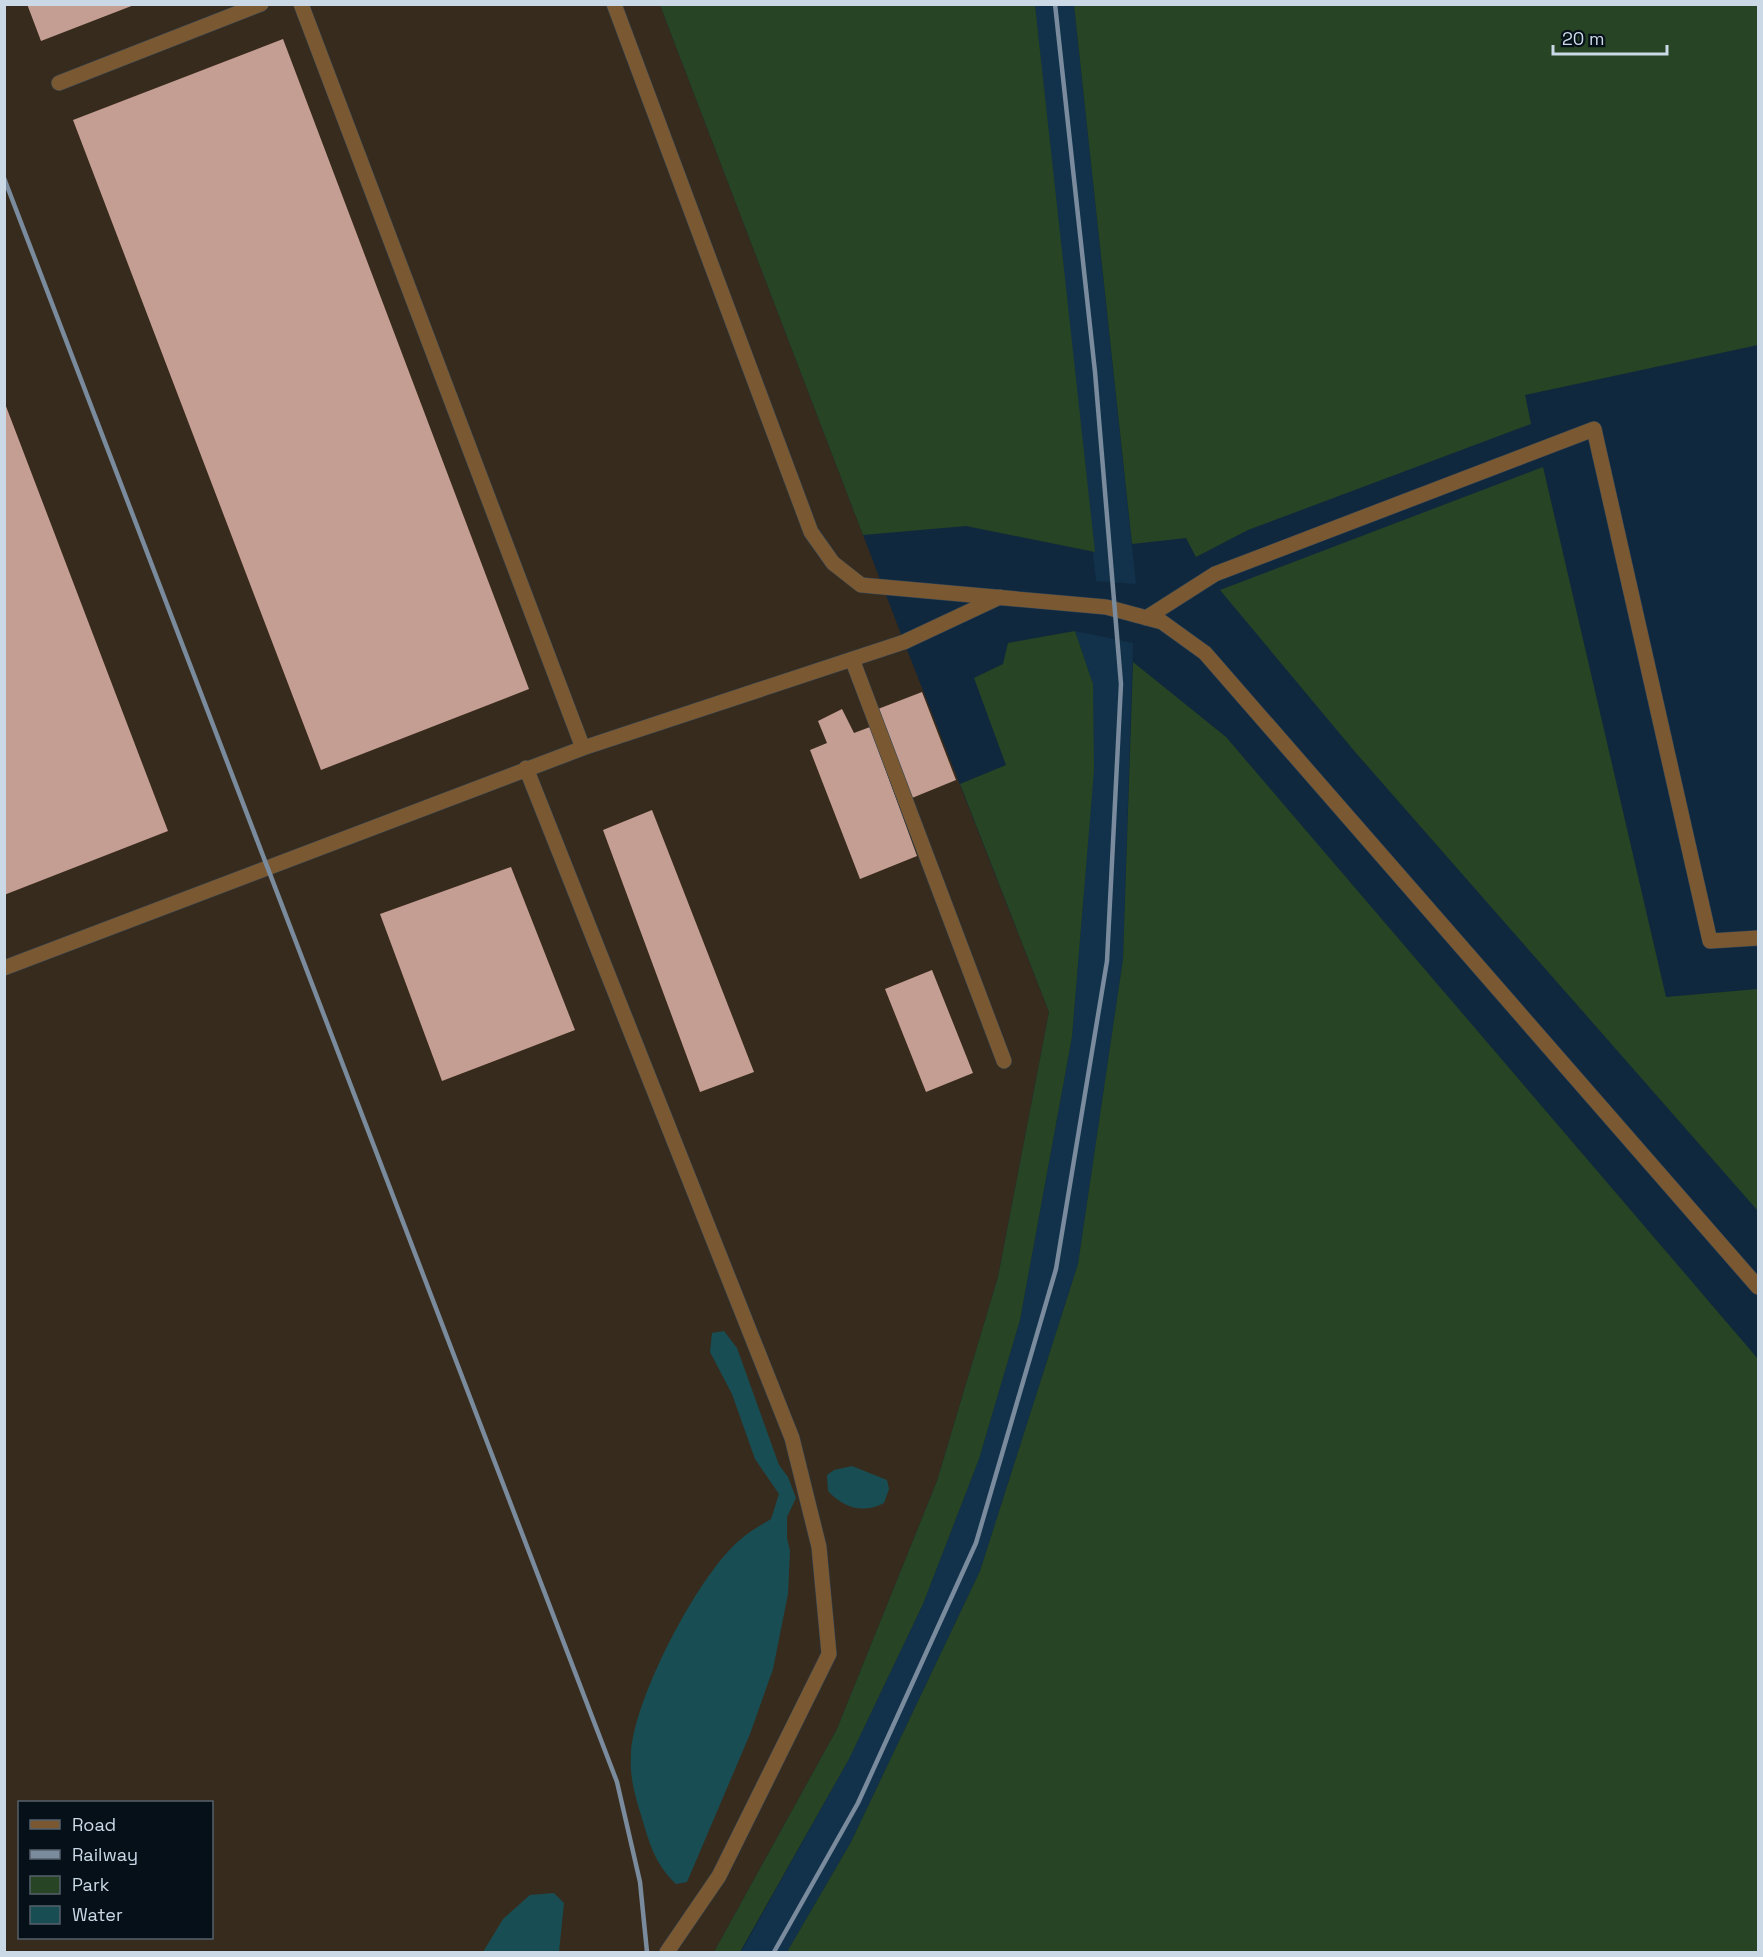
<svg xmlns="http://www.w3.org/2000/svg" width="1763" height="1957" font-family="'Space Grotesk',sans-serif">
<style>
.industrial{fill:#372b1d;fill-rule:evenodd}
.built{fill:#12314b}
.green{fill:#274424}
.water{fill:#184e53}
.building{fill:#c59e93}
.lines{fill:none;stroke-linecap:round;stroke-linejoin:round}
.minor-casing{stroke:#2e4458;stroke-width:16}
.minor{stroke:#795832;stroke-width:15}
.rail{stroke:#798b9c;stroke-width:4.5}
</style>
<rect width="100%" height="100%" fill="#10283d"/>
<path class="industrial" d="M5,5h655l244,637 145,370 -51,265 -61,204 -100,248 -123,223h-709zM20,1802h192v136h-192z"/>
<path class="built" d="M1035,5h39l62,579 -40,-3z
M1075,631l58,12 -10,316 -45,305 -98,307 -129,271 -64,110h-46l108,-193 74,-155 56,-145 41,-139 52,-283 12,-146 9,-207z"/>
<path class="green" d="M660,5h375l60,547 -129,-26 -103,9z
M1074,5h684v340l-233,50 6,29 -283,106 -52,27 -10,-19 -54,6z
M1543,467l123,530 92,-8v222l-402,-458 -136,-163z
M1075,631l18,53 1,86 -22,267 -52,283 -41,139 -56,145 -74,155 -109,193h-26l123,-223 100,-248 61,-204 51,-265 -89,-228 46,-19 -32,-87 29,-14 5,-21z
M1133,662l93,75 532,622v593h-971l64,-110 129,-271 98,-307 45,-305z"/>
<path class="water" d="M724,1331l13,17 42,117 9,12 8,21 -9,19v21l3,13 -2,43 -15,75 -23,65 -63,148 -11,2c-18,-17 -25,-35 -32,-59 -7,-24 -15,-45 -13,-71 2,-54 68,-181 110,-215 9,-8 20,-14 30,-20l8,-25 -24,-35 -23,-65 -22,-42 2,-19z
M852,1466l35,14 2,9 -5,14c-21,11 -40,5 -56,-12l-1,-16 7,-5z
M554,1893l10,10 -5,49h-76l20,-33 27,-24z"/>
<path class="building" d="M27,4h107v1l-93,36z
M283,39l246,650 -208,81 -248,-650z
M4,401l164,430 -164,64z
M922,692l34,88 -44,18 -34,-89z
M842,709l12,24 16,-6 47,129 -57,23 -50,-129 17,-7 -9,-22z
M652,810l102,262 -54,20 -97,-262z
M511,867l64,163 -133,51 -62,-167z
M932,970l41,103 -47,19 -41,-103z"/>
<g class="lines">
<g class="minor-casing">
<path id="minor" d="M301,4l282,744 321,-106 96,-45
M614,4l197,528 22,31 28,22 245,22 56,15 43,31 553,634
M59,83l202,-79
M1146,618l69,-44 379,-145 116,512 48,-3
M852,659l152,402
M526,768l266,670 27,109 10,107 -110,222 -52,76
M4,968l579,-220"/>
</g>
<use href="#minor" class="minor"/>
<path class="rail" d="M4,178l613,1604 23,100 7,70
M774,1952l84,-149 118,-260 80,-274 51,-308 14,-277 -26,-312 -40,-368"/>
</g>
<rect width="1763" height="1957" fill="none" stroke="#cbd9e7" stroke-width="12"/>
<rect x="18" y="1801" width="195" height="138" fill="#061019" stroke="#55606b" stroke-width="1.5"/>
<rect x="30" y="1820" width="30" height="9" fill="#795832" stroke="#55606b" stroke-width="1.5"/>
<text x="72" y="1831" font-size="18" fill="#cbd9e7">Road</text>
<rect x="30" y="1850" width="30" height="9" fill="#798b9c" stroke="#55606b" stroke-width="1.5"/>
<text x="72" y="1861" font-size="18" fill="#cbd9e7">Railway</text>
<rect x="30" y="1876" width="30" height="18" fill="#274424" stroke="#55606b" stroke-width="1.5"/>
<text x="72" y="1891" font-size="18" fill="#cbd9e7">Park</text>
<rect x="30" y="1906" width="30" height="18" fill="#184e53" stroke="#55606b" stroke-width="1.5"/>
<text x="72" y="1921" font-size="18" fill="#cbd9e7">Water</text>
<path d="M1553 45v9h114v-9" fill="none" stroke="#cbd9e7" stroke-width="3"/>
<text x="1562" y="45" font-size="18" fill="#cbd9e7" stroke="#061019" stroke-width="4.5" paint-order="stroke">20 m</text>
</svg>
